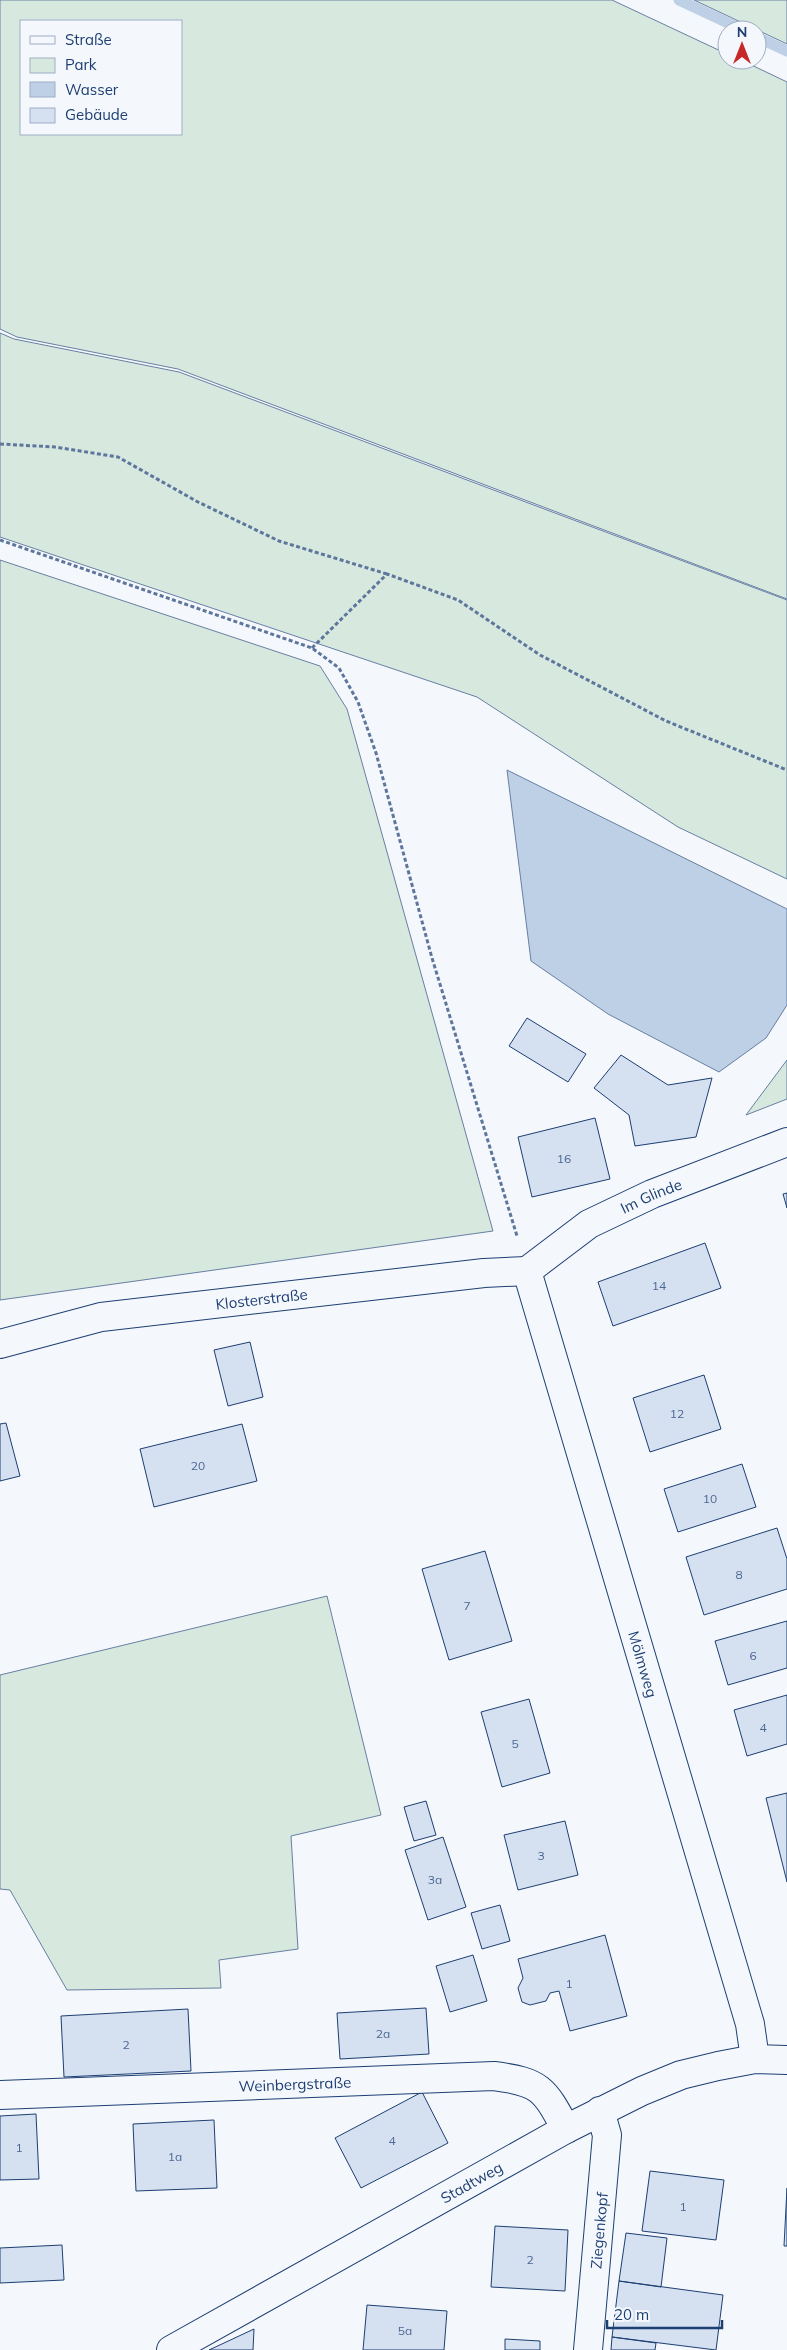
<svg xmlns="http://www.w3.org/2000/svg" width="787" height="2350" font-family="Mulish,sans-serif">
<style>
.green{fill:#d7e8df;stroke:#687fa3;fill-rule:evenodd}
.water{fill:#bed0e5;stroke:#687fa3}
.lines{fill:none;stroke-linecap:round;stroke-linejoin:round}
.stream{stroke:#bed0e5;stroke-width:11}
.building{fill:#d5e0f0;stroke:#1d3f73}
.street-casing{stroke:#1d3f73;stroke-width:30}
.secondary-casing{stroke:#1d3f73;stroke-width:30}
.path{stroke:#5e769c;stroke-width:3;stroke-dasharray:4 2.5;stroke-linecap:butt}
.street{stroke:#f4f7fb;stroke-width:28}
.secondary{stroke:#f4f7fb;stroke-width:28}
.labels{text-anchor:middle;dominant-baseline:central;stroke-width:4;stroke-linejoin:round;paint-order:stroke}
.number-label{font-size:12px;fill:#4b6792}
.street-label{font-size:15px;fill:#1d3f73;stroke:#f4f7fb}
</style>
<rect width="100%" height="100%" fill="#f4f7fb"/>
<path class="green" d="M0,0h612l115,54v6h14l46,22v517l-609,-230 -161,-32 -17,-8zM21,21h160v113h-160z
M694,0h93v44z
M0,333l14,6 165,33 608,228v279l-109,-52 -201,-130 -477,-160z
M0,560l320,106 27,43 146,522 -493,69z
M787,1060v39l-41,16z
M327,1596l54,219 -90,21 7,113 -79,11 2,28 -154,2 -57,-100 -10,-1v-214z"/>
<path class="water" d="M507,770l280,139v96l-21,33 -47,34 -111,-58 -77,-53z"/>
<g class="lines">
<path class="stream" d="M679,0l64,30
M757,37l30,14"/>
</g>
<path class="building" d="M527,1018l59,36 -18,28 -59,-36z
M621,1055l47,30 44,-7 -16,59 -61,9 -6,-31 -35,-27z
M595,1118l15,61 -78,18 -14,-60z
M787,1193v15l-4,-14z
M705,1243l16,45 -108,38 -15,-44z
M250,1342l13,55 -35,9 -14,-56z
M704,1375l17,54 -71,23 -17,-54z
M6,1423l14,53 -20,5v-57z
M242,1424l15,57 -103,26 -14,-58z
M742,1464l14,43 -78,25 -14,-43z
M777,1528l10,31v30l-83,26 -18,-58z
M485,1551l27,90 -63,19 -27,-91z
M787,1621v47l-59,17 -13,-44z
M787,1695v49l-40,12 -13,-46z
M529,1699l21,74 -48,14 -21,-75z
M787,1793v89l-21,-84z
M426,1801l10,34 -22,6 -10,-34z
M565,1821l13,54 -60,15 -14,-55z
M443,1837l23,70 -38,13 -23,-70z
M500,1905l10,36 -28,8 -11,-36z
M605,1935l22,81 -57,15 -11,-40 -9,2 -4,8 -16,4 -8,-3 -4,-14 5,-10 -5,-19z
M473,1955l14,46 -37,11 -14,-46z
M426,2008l3,46 -89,5 -3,-46z
M188,2009l3,62 -127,6 -3,-61z
M422,2092l26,51 -87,45 -26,-50z
M36,2114l3,65 -39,1v-64z
M214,2120l3,68 -81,3 -3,-67z
M650,2171l74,9 -8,60 -74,-9z
M787,2188v58h-3z
M495,2226l73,4 -3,61 -74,-4z
M626,2233l41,5 -6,49 -42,-6z
M62,2245l2,35 -64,3v-35z
M619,2281l104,14 -7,55 -104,-13z
M367,2305l80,6 -3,39h-81z
M254,2329l-1,21h-44z
M612,2337l44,6 -1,7h-44z
M505,2339l35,2v9h-35z"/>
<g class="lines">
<g class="street-casing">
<g id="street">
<path id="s1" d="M527,1271l223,753 5,35"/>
<path id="s2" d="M527,1271l62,-47 63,-30 135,-52"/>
<path id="s3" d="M0,1344l101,-27 383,-44 43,-2"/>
<path id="s4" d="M0,2095l494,-19c47,6 50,13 72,53"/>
<path id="s5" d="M588,2350l19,-215 -7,-24"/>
</g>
</g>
<g class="secondary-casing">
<g id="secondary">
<path id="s6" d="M171,2350l395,-221 76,-38 39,-16 37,-9 37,-7 32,1"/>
</g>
</g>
<path class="path" d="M0,444l55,3 63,10 80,45 81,39 108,33
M0,540l312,108 27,20 19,34 18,51 56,205 85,278
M312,648l75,-74 71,26 82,55 126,66 121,49"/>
<use href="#street" class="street"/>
<use href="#secondary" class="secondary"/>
</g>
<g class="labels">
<g class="number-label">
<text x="564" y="1158">16</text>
<text x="659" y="1285">14</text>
<text x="677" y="1413">12</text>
<text x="198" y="1465">20</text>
<text x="710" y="1498">10</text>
<text x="739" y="1574">8</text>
<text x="467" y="1605">7</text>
<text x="753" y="1655">6</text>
<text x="763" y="1727">4</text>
<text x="515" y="1743">5</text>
<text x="541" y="1855">3</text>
<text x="435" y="1879">3a</text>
<text x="569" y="1983">1</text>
<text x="383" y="2033">2a</text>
<text x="126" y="2044">2</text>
<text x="392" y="2140">4</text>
<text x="19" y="2147">1</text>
<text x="175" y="2156">1a</text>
<text x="683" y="2206">1</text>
<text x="530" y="2259">2</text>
<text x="405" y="2330">5a</text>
</g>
<g class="street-label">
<text stroke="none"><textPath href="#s2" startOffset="146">Im Glinde</textPath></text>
<text stroke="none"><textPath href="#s3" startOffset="266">Klosterstraße</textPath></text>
<text stroke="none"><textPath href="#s1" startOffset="410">Mölmweg</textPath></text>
<text stroke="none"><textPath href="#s4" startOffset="295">Weinbergstraße</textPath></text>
<text stroke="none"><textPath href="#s6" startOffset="344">Stadtweg</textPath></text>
<text stroke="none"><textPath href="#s5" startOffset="120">Ziegenkopf</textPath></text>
</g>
</g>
<rect x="20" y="20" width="162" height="115" fill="#f4f7fb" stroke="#9eadc5"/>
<rect x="30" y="36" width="25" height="8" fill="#f4f7fb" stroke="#9eadc5"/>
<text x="65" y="45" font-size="15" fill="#1d3f73">Straße</text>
<rect x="30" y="58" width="25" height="15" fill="#d7e8df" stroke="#9eadc5"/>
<text x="65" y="70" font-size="15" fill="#1d3f73">Park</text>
<rect x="30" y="82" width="25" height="15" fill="#bed0e5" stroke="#9eadc5"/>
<text x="65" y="95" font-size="15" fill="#1d3f73">Wasser</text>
<rect x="30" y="108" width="25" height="15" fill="#d5e0f0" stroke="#9eadc5"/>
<text x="65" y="120" font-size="15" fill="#1d3f73">Gebäude</text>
<g transform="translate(742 45)"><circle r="24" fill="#f4f7fb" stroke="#9eadc5"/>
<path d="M0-4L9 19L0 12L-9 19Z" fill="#c62828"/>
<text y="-8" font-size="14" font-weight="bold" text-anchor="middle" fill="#1d3f73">N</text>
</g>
<path d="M607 2320v8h115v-8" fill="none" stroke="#1d3f73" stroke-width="2.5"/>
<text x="614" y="2320" font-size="15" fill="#1d3f73" stroke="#f4f7fb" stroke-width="4" paint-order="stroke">20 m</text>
</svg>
